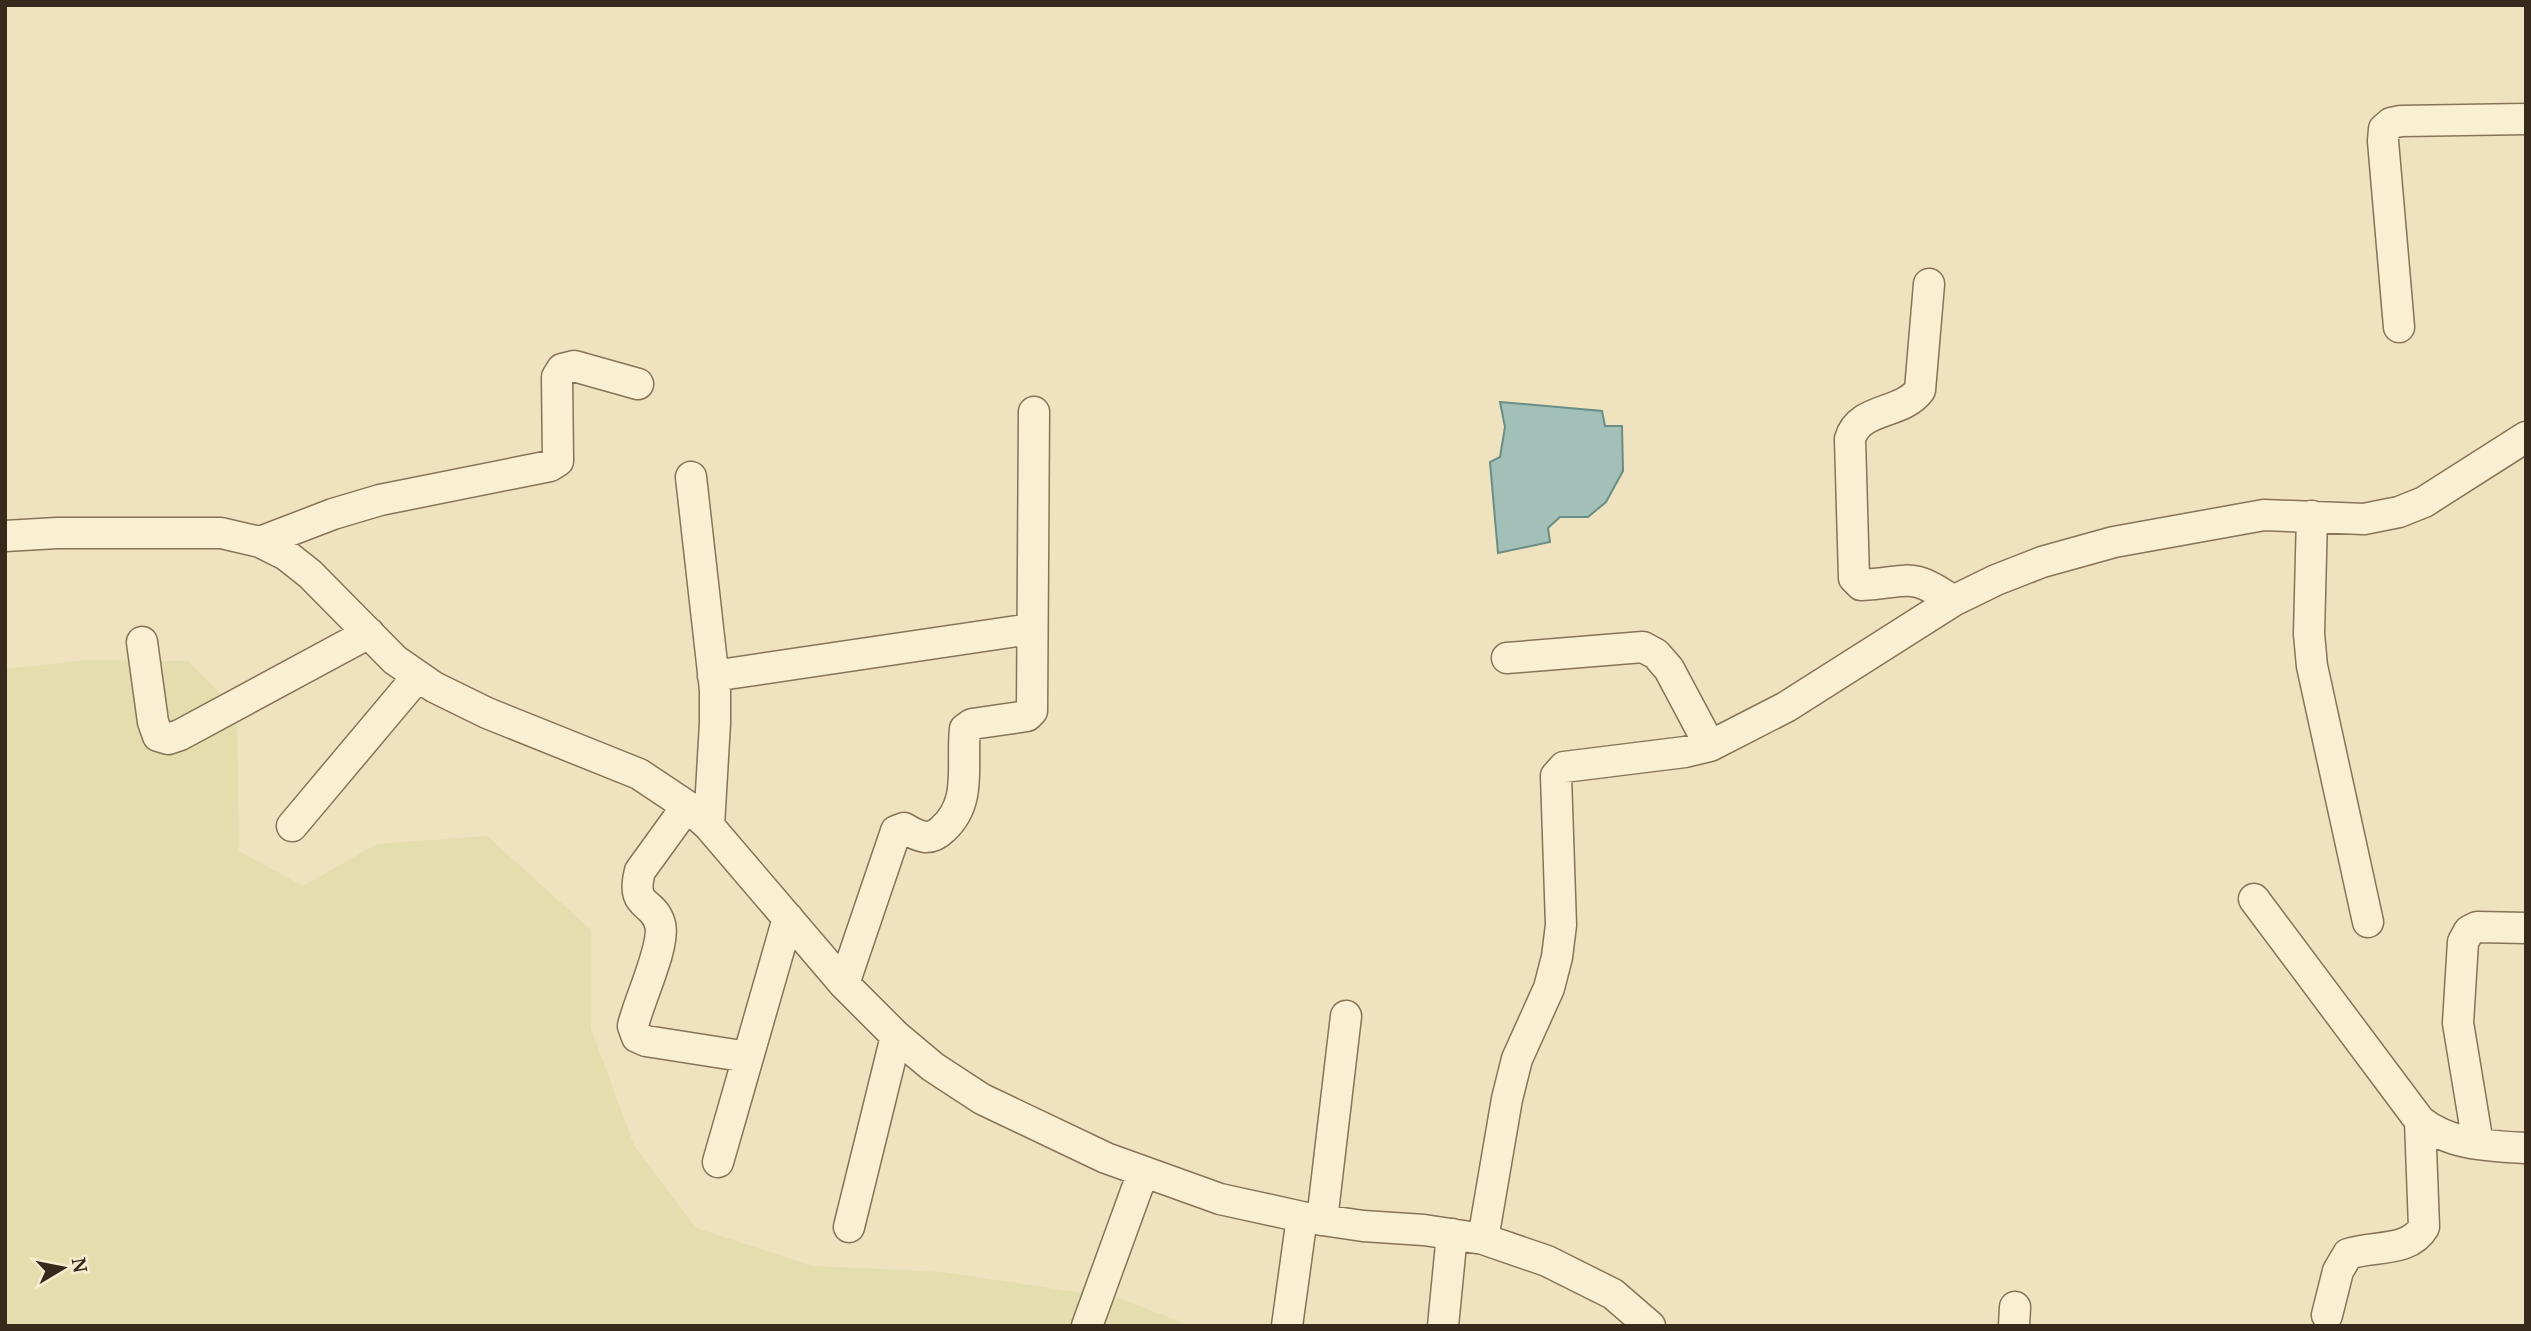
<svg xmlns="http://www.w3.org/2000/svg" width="2531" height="1331" font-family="'Noto Serif',serif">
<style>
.farmland{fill:#e4ddad}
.water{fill:#a3c0b8;stroke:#6a8e86;stroke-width:2}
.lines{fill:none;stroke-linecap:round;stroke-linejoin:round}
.minor-casing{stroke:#877357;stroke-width:33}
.minor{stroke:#f9efd2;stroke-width:30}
</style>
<rect width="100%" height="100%" fill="#eee2bf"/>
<path class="farmland" d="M88,660l100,1 49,49 2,141 64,35 74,-42 110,-8 104,94v99l43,116 62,83 117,38 130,6 179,27 69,27h-1186v-657z"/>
<path class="water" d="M1500,402l102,9 3,15h17l1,45 -17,31 -18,15h-28l-12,11 2,14 -52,11 -8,-91 10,-5 5,-30z"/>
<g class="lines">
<g class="minor-casing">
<path id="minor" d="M1929,284l-9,106c-18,25 -61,17 -70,49l4,139 7,7c48,-2 48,-15 92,16
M2399,327l-16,-186 1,-12 7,-6 10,-2 125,-2
M691,477l24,213v33l-6,103
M2312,516l-3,118 3,32 56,256
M5,536l52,-3h164l39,9 26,13 24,19 85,86 39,27 53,26 152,61 48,32 22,20 135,158 52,52 37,31 49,32 124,59 114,41 82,18 61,9 61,4 59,9 64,22 66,33 37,32
M260,542l73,-28 47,-14 170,-34 8,-5 -1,-84 5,-8 12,-3 64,18
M142,642l11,80 5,14 10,3 12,-4 189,-102
M1507,658l136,-11 13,7 13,15 41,77
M713,676l318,-47
M687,806l-47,65c-10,38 13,28 20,53 6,21 -22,78 -27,102l4,11 9,4 102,16
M292,826l126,-150
M2254,899l166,222c30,24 68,25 106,27
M844,984l52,-153 8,-3c15,9 26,14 39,1 30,-27 18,-64 22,-100l7,-5 55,-8 5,-5 2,-299
M2478,1144l-20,-121 5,-81 6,-11 8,-4 49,1
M718,1162l70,-244
M1322,1220l24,-204
M849,1227l47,-191
M1483,1239l24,-140 10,-40 32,-71 8,-31 4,-32 -5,-149 8,-9 121,-15 25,-6 76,-39 167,-106 43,-21 46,-18 72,-20 150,-27 100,4 35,-7 25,-10 102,-65
M2327,1315l11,-44 10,-17c26,-9 61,-1 76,-27l-4,-106
M1087,1326l56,-154
M1287,1326l15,-109
M1443,1326l9,-92
M2014,1326l1,-19"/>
</g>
<use href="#minor" class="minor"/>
</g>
<rect width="2531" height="1331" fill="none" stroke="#372a1c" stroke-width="14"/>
<g transform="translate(63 1268) rotate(80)" stroke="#f6eccf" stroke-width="5" paint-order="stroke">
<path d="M0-5L12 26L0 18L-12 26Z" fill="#372a1c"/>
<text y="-10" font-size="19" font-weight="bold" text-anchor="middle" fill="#372a1c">N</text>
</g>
</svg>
